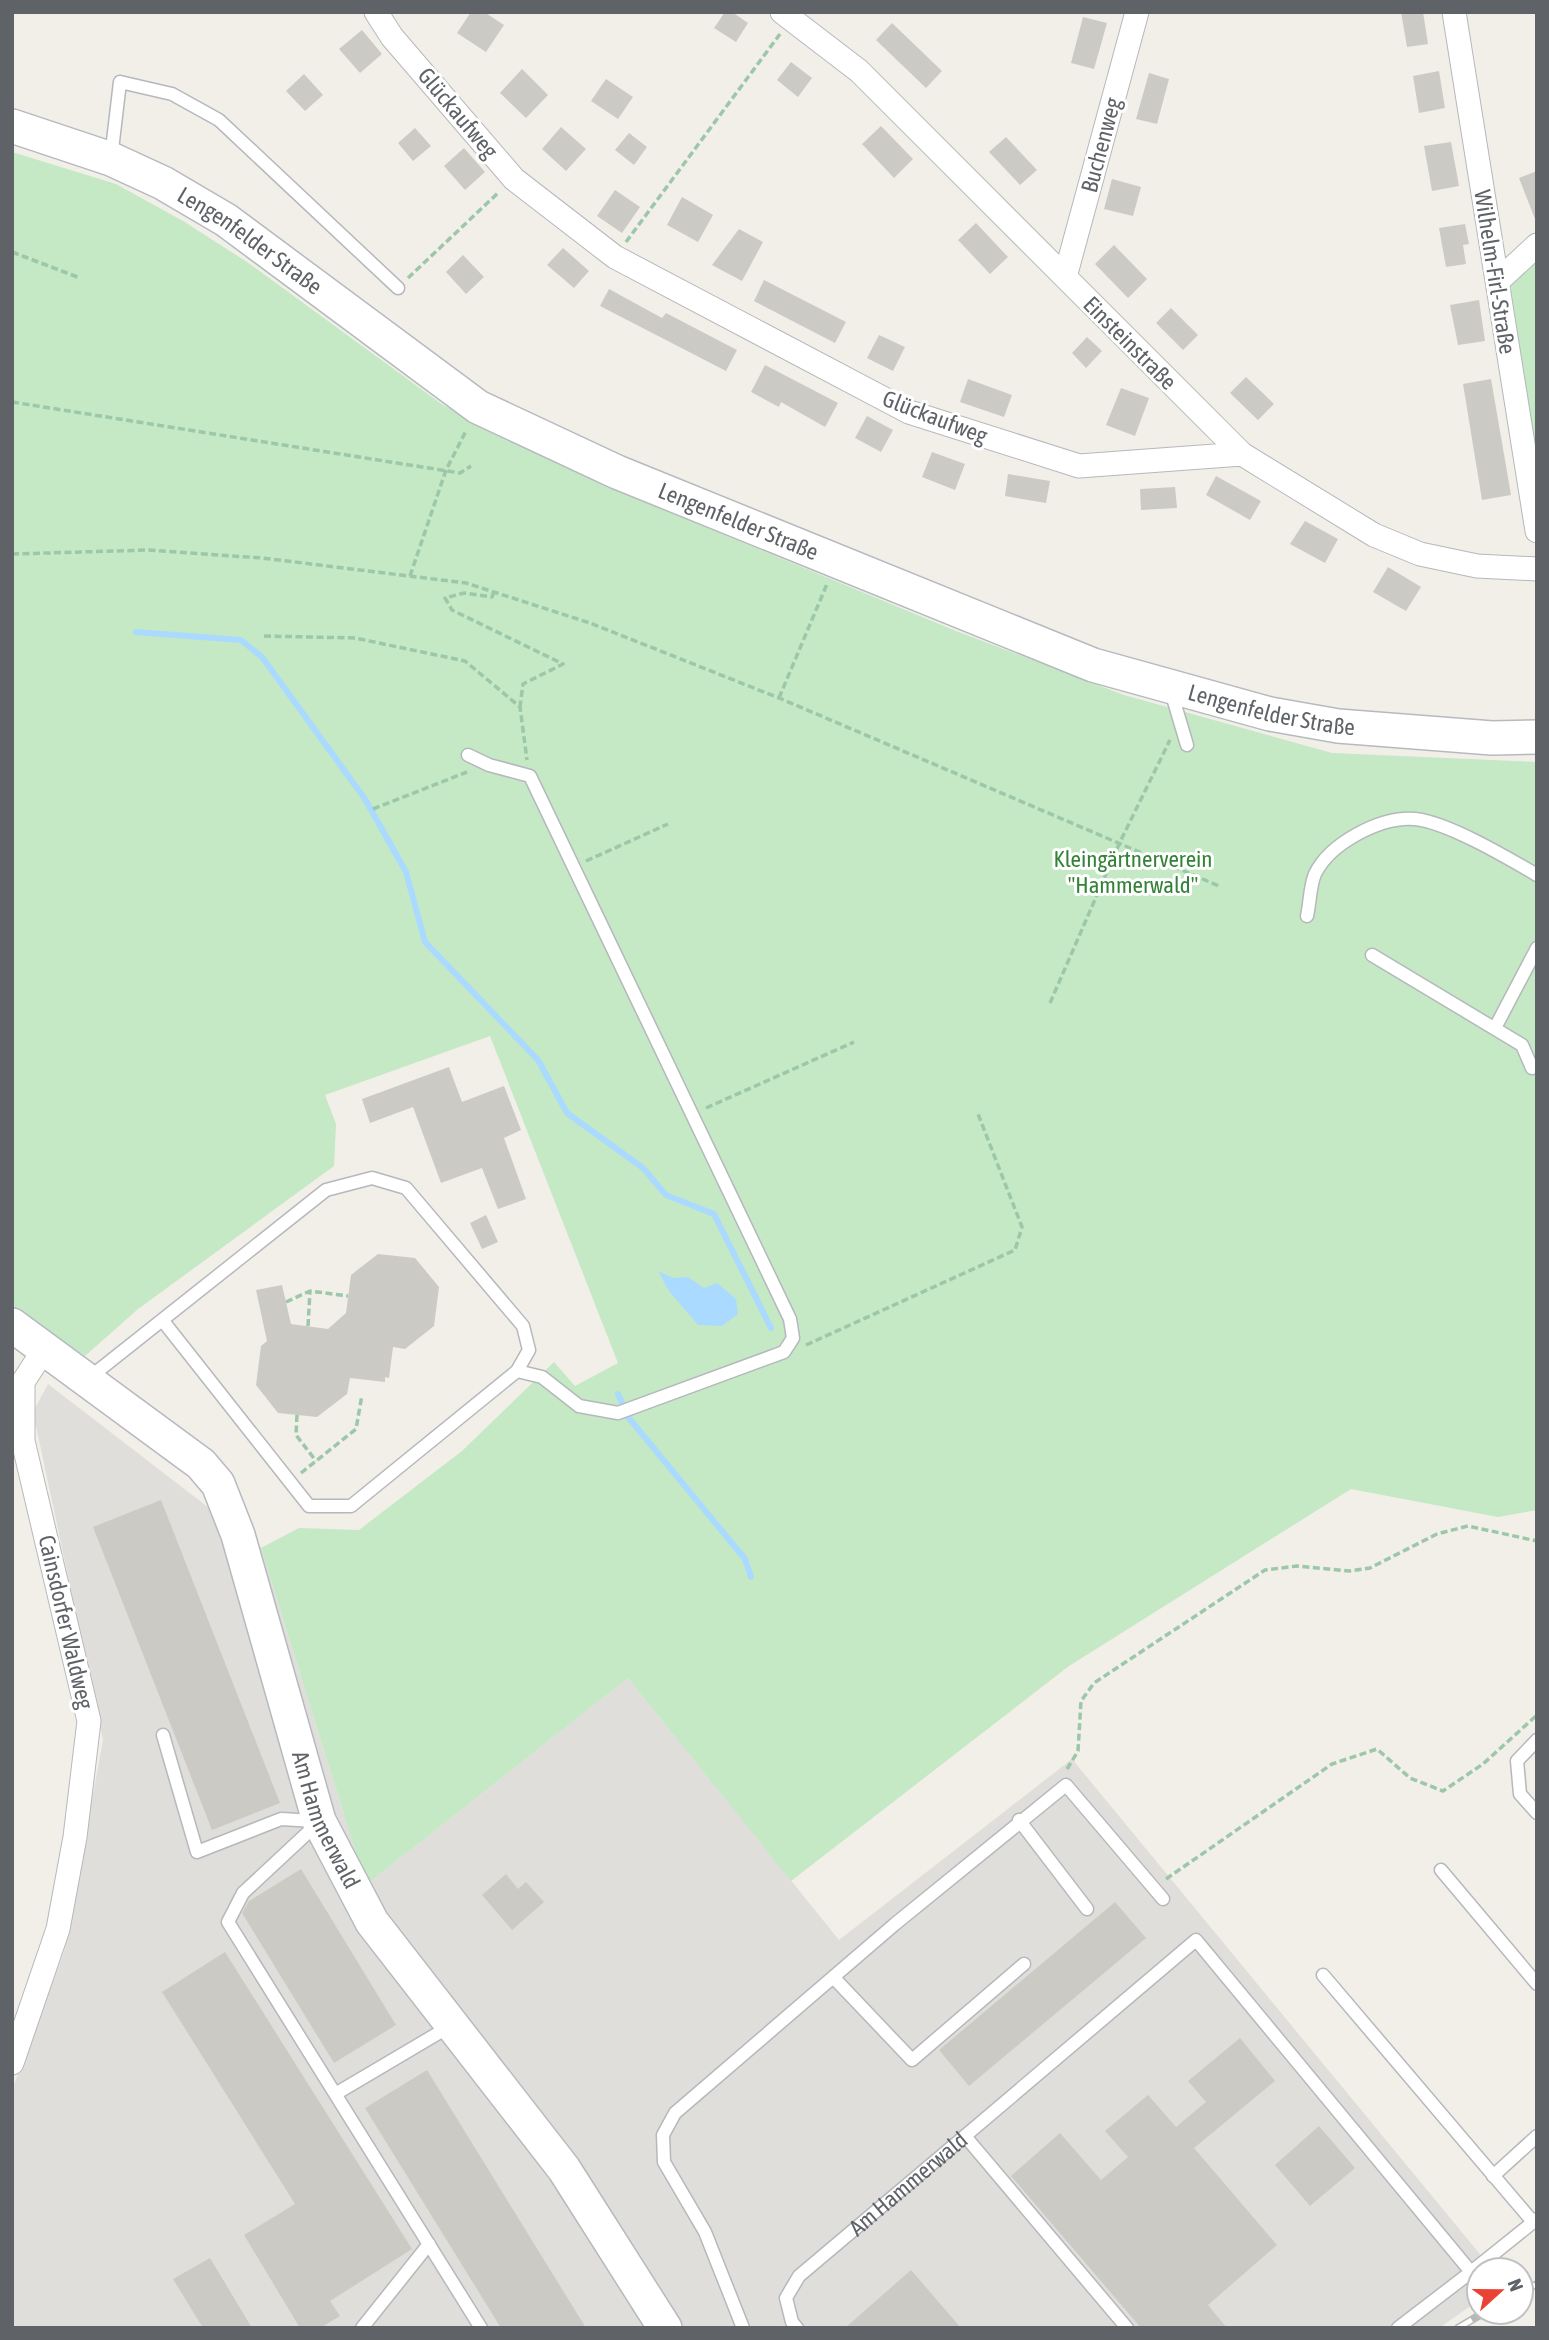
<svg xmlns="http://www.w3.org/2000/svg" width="1549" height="2340" font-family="'Asap Condensed',sans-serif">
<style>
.industrial{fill:#e0deda}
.green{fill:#c5e8c5}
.water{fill:#aadaff}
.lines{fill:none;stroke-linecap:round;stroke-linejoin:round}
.stream{stroke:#aadaff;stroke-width:6}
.building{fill:#cccac5}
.service-casing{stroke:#b5b8bc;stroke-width:15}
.minor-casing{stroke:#b5b8bc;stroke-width:25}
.secondary-casing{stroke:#b6babf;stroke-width:36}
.path{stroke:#9cc7a9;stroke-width:3.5;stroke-dasharray:7 3.5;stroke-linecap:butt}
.service{stroke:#fff;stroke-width:12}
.minor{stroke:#fff;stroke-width:23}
.secondary{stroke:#fff;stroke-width:33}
.rail-casing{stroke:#b6b7b8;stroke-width:8}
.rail{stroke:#fff;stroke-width:5;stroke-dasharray:16;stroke-linecap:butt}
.labels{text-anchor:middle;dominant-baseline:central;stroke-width:6;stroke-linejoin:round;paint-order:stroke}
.street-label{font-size:23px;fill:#5f6368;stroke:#fff}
.park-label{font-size:23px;fill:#348238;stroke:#fff}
</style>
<rect width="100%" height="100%" fill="#f1efe8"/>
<path class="industrial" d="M48,1384l213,164 105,337 262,-207 211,262 233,-181 421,511h-14v30l-40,28h-1427v-238l52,-138 39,-212 -70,-328z"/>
<path class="green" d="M12,152l104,32 67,37 64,41 196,143 166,82 347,144 168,64 208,58 205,9v748l-39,7 -147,-28 -282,177 -278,215 -163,-203 -262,207 -105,-337 38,-20 60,2 103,-79 92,-89 21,24 43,-23 -128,-327 -165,59 11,29 -2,42 -196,143 -53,47 -73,-49z
M1537,255v214l-29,-187z"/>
<path class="water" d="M658,1271l15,7 15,-1 16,11 13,-5 19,16 2,15 -16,12 -24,-1 -29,-34z"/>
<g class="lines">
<path class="stream" d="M136,632l105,8 21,17 103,142 41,73 19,70 113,118 29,53 76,55 23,27 48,19 57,114
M618,1394l5,11
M628,1417l117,142 6,18"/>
</g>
<path class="building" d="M471,12h13l20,13 -18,27 -29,-19z
M725,12h7l16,11 -12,19 -22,-14z
M1401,12h22l5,32 -21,3z
M1083,17l24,6 -13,46 -23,-6z
M892,23l50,48 -16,17 -50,-48z
M362,30l20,24 -22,19 -21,-24z
M791,62l21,16 -14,19 -21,-17z
M522,69l26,26 -22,23 -26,-25z
M1439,71l6,37 -26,5 -6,-37z
M1149,73l20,6 -12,45 -21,-5z
M304,74l19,21 -18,16 -19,-20z
M606,79l27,18 -15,22 -27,-18z
M881,126l32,33 -19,19 -32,-34z
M561,127l25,22 -20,22 -24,-22z
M415,128l16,18 -18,15 -15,-18z
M629,133l18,14 -13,18 -19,-15z
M1006,137l31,33 -17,15 -31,-33z
M1451,142l8,44 -27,5 -8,-45z
M464,148l21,24 -20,18 -21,-24z
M1537,171v48h-2l-16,-41z
M1112,179l29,8 -8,29 -29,-7z
M615,190l25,17 -18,26 -25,-17z
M682,197l31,18 -15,27 -31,-17z
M976,223l32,34 -18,17 -32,-34z
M1465,224l4,20 -6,1 3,19 -20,3 -7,-39z
M739,229l24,13 -21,39 -30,-16z
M1114,245l33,34 -19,19 -33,-34z
M563,248l26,23 -15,17 -27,-23z
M463,255l21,22 -18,17 -20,-22z
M764,280l82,42 -11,21 -81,-42z
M609,289l53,29 4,-5 71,37 -11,21 -126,-65z
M1479,300l6,41 -27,4 -8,-40z
M1171,308l27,27 -15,15 -27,-27z
M879,335l26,12 -12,24 -26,-13z
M1087,337l15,14 -16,17 -14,-15z
M765,365l73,38 -13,24 -44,-25 -2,5 -28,-15z
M1246,377l28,27 -16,16 -28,-27z
M968,379l44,16 -8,22 -44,-15z
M1491,379l20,116 -29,5 -19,-116z
M1121,388l28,10 -14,38 -29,-11z
M867,416l26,14 -12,22 -26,-14z
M932,452l33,12 -10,26 -33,-13z
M1008,474l42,7 -4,22 -41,-7z
M1216,476l45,25 -11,19 -44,-25z
M1175,487l2,21 -36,2 -1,-21z
M1305,521l33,18 -13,24 -35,-19z
M1388,567l33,20 -15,24 -33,-19z
M449,1067l13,35 42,-16 17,44 -17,8 22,61 -28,10 -16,-41 -41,15 -28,-76 -43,16 -8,-24z
M486,1215l12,27 -16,7 -12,-26z
M378,1254l37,4 24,29 -5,39 -29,23 -12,-2 -4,31 -4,-1v5l-35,-4 -3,16 -30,23 -39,-4 -22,-28 5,-39 6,-5 -11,-51 26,-5 9,39 37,5 18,-16 5,-38z
M161,1500l119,303 -68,27 -119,-303z
M301,1869l95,156 -62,38 -92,-150 7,-12z
M506,1874l12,15 8,-7 18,20 -32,28 -30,-35z
M1115,1902l31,36 -177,148 -30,-36z
M225,1952l187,297 -82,52 10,15 -20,12h-20l-56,-93 51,-31 -133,-212z
M1240,2038l35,43 -81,67 83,97 -69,60 19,23h-86l-130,-152 49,-43 41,47 27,-23 -23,-26 43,-36 28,32 30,-25 -18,-21z
M427,2070l159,258h-85l-136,-220z
M1319,2126l36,42 -45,38 -35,-41z
M210,2258l42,70h-49l-30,-49z
M911,2270l50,58h-116z"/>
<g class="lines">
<g class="service-casing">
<g id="service">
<path d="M111,158l9,-76 52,12 47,26 179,168"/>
<path d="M1170,688l17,57"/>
<path d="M468,755l21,10 41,11 260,543 3,19 -9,14 -166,61 -39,-7 -37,-29 -25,-6"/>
<path d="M1307,916c3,-13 3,-31 8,-42 15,-31 66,-58 100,-55 32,3 93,39 122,56"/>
<path d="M1372,955l150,90 10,23"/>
<path d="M1495,1028l42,-80"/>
<path d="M89,1378l237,-188 46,-12 34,10 117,138 6,24 -12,21 -166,135h-42l-146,-185"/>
<path d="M163,1735l34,117 84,-33 34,2"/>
<path d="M1537,1740l-20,21 3,33 17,19"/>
<path d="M1019,1820l68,89"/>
<path d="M317,1824l-74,69 -15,29 253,406"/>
<path d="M1441,1870l96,114"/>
<path d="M1323,1975l210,247"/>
<path d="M834,1978l78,82 112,-96"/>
<path d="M337,2093l115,-68"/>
<path d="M965,2136l231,-196 275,332 -73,56"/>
<path d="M1493,2176l44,-40"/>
<path d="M1471,2272l66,-53"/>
<path d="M362,2328l67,-84"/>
<path d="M743,2328l-38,-96 -41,-70 -1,-27 12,-22 220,-189 171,-139 97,114"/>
<path id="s1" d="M797,2328l-5,-6 -6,-24 13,-22 166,-140 162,192"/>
</g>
</g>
<g class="minor-casing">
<path id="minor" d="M376,12l16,25 122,142 101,78 294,155 170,54 163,-12
M782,12l77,59 383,383 132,81 46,19 57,12 60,3
M1454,12l83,519
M1065,277l72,-265
M1498,281l39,-36
M12,2063l46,-134 17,-92 14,-116 -66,-280v-59l22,-34"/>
</g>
<g class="secondary-casing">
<g id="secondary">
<path id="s2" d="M12,126l99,33 52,24 63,37 252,187 139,65 476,193 177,49 68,12 154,12 45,-1"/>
<path id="s3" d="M12,1325l189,139 17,20 20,51 81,286 53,101 192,247 101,159"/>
</g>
</g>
<path class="path" d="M626,242l154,-208
M12,252l68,26
M408,278l91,-86
M12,402l448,71 11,-7
M12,554l137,-4 113,8 204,25 124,40 189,75 440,188
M410,576l36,-106 20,-39
M494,592l-2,5 -28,-4 -19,5 7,12 111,54 -40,20 -3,23
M264,636l91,2 110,23 55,46 7,53
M779,698l48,-114
M373,809l94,-37
M586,861l82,-37
M1050,1003l70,-161 50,-102
M706,1108l148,-66
M286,1302l24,-11 38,5
M308,1326l2,-35
M806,1345l209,-95 7,-23 -44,-113
M297,1415l-1,20 20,26
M301,1473l55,-44 6,-34
M1067,1769l11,-18 3,-50 13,-18 171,-113 32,-4 52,5 21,-3 67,-34 31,-8 69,15
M1166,1879l166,-115 45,-15 33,29 33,13 40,-27 54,-49"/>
<use href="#service" class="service"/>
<use href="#minor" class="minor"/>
<use href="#secondary" class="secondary"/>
<g class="rail-casing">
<path id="rail" d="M1521,2292l16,-8
M1458,2328l27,-16"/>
</g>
<use href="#rail" class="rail"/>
</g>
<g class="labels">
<g class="street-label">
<text transform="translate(458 113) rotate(50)">Glückaufweg</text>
<text transform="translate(1101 145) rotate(-75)">Buchenweg</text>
<text stroke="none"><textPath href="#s2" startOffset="266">Lengenfelder Straße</textPath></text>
<text transform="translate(1495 272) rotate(81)">Wilhelm-Firl-Straße</text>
<text transform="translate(1130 343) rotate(45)">Einsteinstraße</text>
<text transform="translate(935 417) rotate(21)">Glückaufweg</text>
<text stroke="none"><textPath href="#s2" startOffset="833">Lengenfelder Straße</textPath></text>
<text stroke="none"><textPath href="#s2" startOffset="1400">Lengenfelder Straße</textPath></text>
<text transform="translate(66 1622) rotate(77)">Cainsdorfer Waldweg</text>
<text stroke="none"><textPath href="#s3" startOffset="614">Am Hammerwald</textPath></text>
<text stroke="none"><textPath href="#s1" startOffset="201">Am Hammerwald</textPath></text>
</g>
<g class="park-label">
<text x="1133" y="859">Kleingärtnerverein<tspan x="1133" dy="26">"Hammerwald"</tspan></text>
</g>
</g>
<rect width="1549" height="2340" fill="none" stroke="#5f6368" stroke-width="28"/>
<g transform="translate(1500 2291) rotate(69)"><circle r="33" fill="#ffffff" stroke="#bfc1c3" stroke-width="2"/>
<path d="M0-5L12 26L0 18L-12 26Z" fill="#ea4335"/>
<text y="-10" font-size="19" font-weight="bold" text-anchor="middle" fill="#5f6368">N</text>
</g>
</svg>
